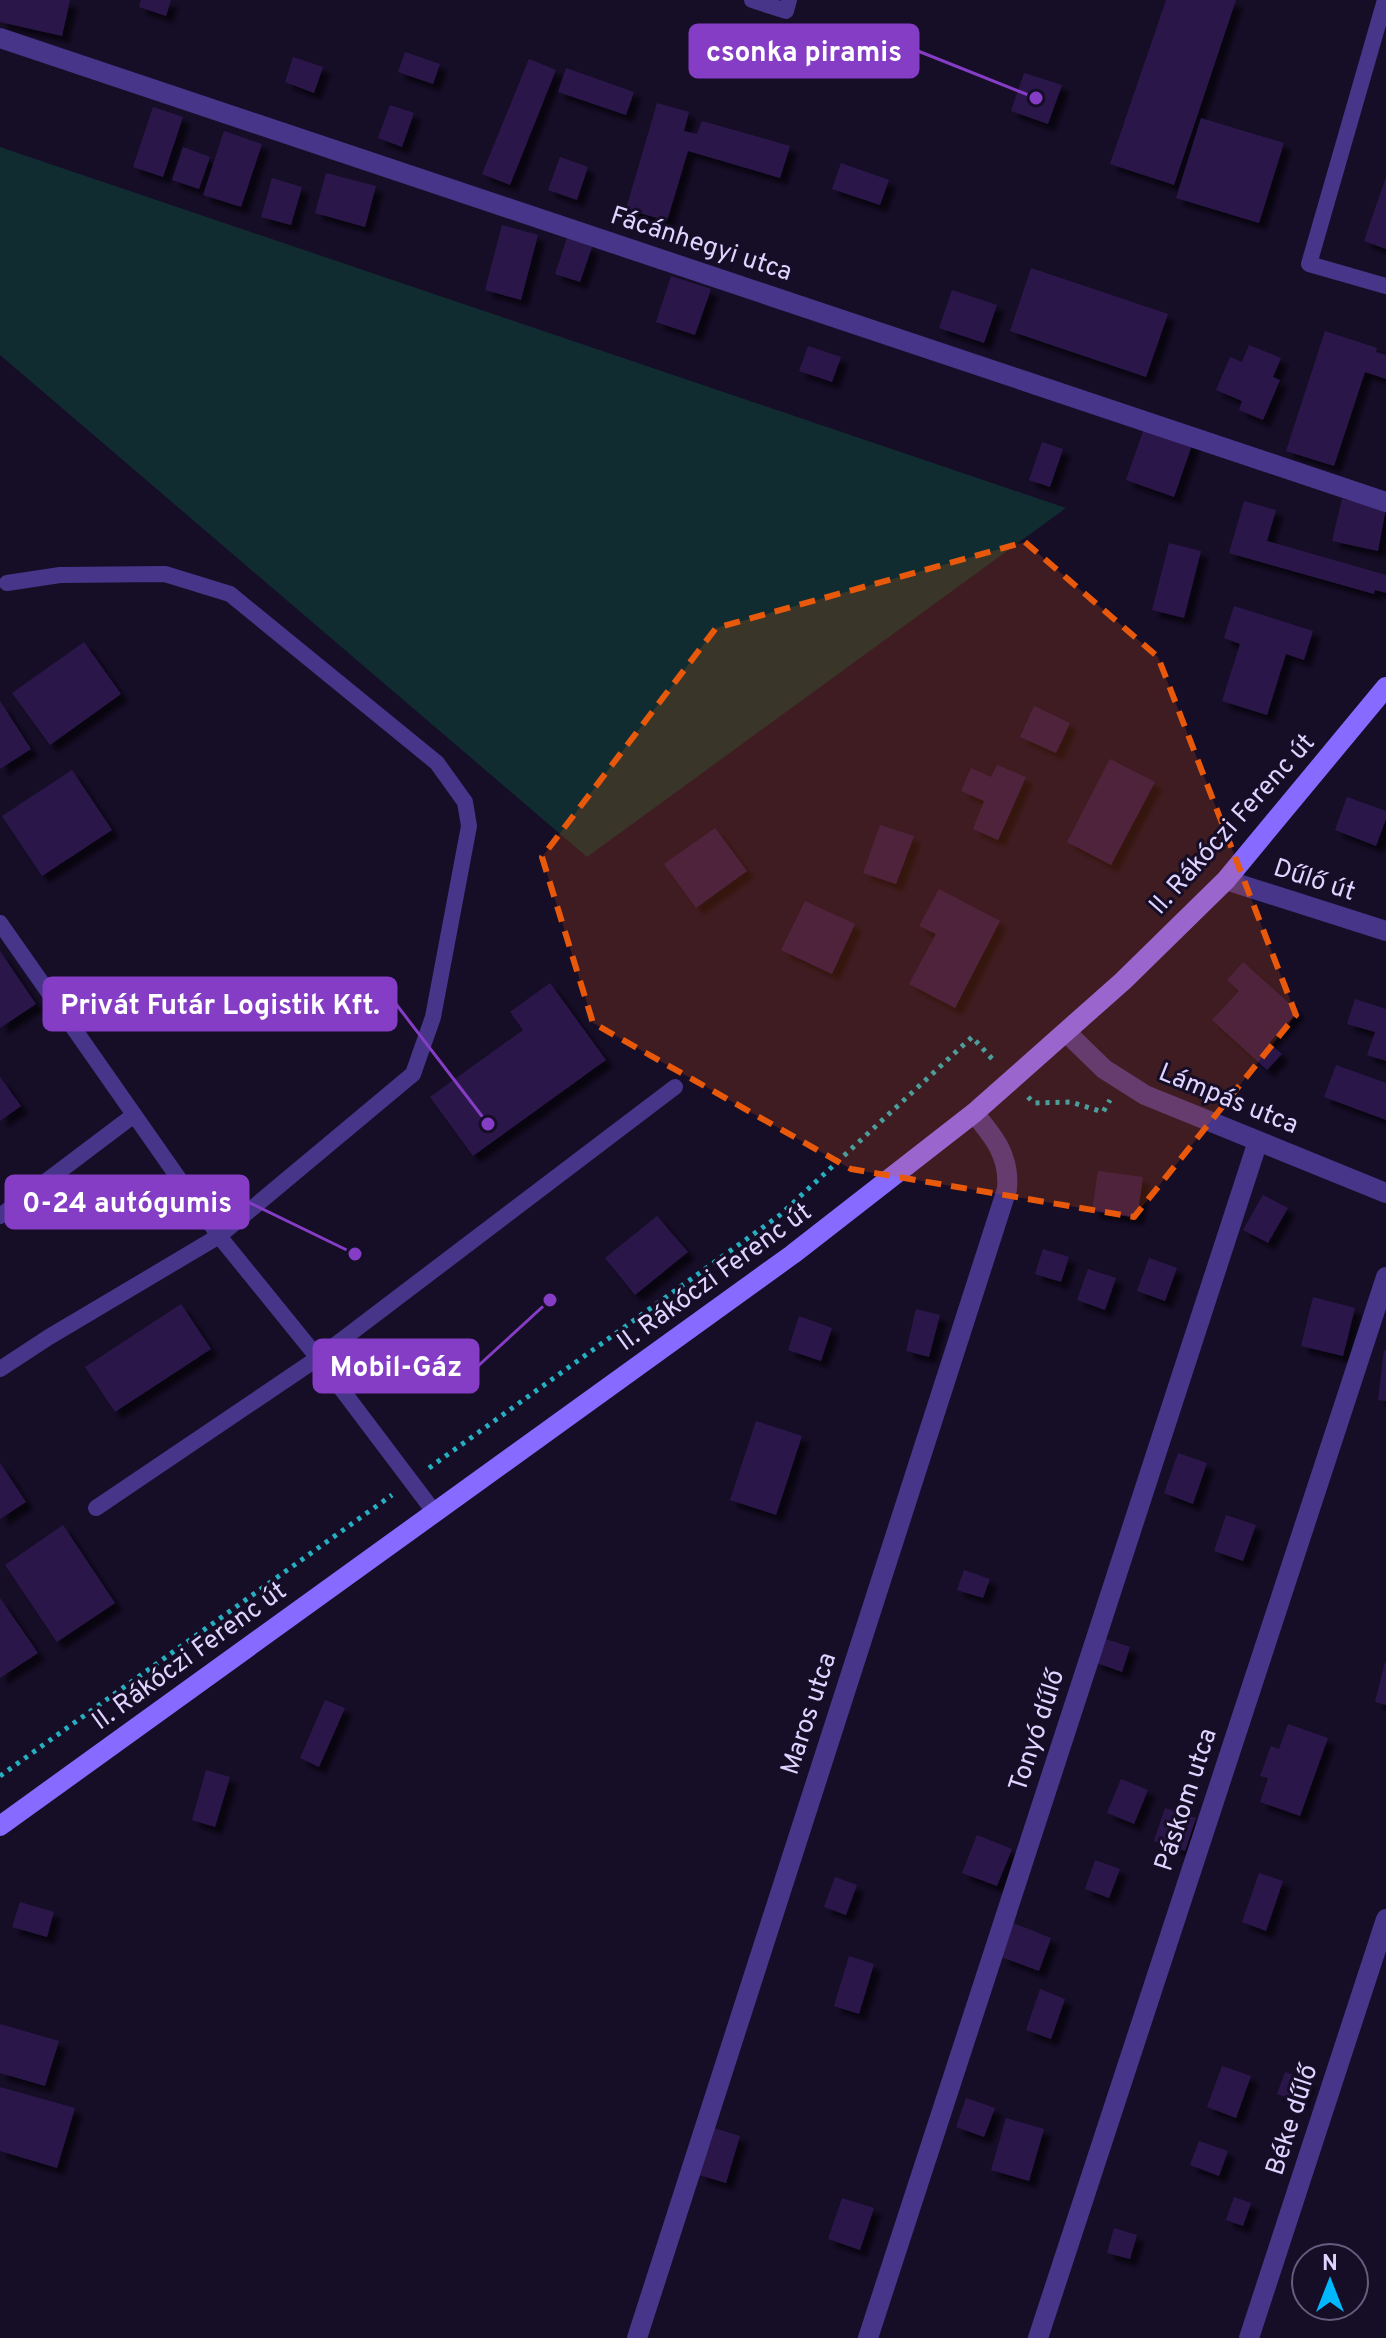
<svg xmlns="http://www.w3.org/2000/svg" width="1386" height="2338" font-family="Overpass,sans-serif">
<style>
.green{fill:#102c31}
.building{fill:#2a1849;filter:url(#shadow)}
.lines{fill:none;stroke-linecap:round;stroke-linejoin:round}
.path{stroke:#26afc0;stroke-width:5;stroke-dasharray:4 6;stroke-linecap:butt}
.service{stroke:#463589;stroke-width:16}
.minor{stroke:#463589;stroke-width:20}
.secondary{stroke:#876aff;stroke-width:20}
.marked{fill:#e8590c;fill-opacity:0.2;stroke:#e8590c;stroke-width:6;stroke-dasharray:16 10;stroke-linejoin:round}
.labels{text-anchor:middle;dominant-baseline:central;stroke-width:6;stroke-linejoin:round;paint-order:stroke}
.street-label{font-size:26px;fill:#dfd3ff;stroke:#160d27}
.leader{fill:none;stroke:#853dc5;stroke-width:3}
.callout-dot{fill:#853dc5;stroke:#160d27;stroke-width:3}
.callout{fill:#853dc5;stroke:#853dc5;stroke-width:3}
.callout-label{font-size:28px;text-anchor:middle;font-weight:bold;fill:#fff}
</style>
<defs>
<filter id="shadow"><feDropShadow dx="7" dy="7" stdDeviation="2" flood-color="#0009"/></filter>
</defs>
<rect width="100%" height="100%" fill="#160d27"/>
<path class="green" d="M0,147l1066,361 -479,349 -587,-502z"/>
<path class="building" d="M0,0h70l-8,36 -62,-14z
M141,0h30l-5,16 -27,-9z
M1166,0h70l-62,185 -64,-21z
M405,52l35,12 -7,20 -35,-12z
M293,57l30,10 -9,26 -29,-11z
M529,59l27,11 -46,115 -28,-11z
M566,68l68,24 -8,23 -68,-23z
M1024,73l38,12 -14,39 -37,-13z
M657,103l32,9 -5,19 13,3 5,-13 88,25 -10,32 -92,-27 -21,70 -41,-12z
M390,105l24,8 -12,34 -24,-9z
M153,107l30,10 -20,60 -30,-10z
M1201,118l83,25 -25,80 -83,-25z
M224,131l38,13 -21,63 -38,-12z
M183,147l27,10 -11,32 -27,-9z
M560,157l28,10 -11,33 -29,-10z
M841,163l48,17 -9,25 -48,-16z
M326,173l50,13 -11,41 -50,-14z
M1386,177v72l-22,-8z
M272,178l30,9 -11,38 -30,-8z
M502,225l36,10 -17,65 -36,-10z
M567,238l25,9 -12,35 -25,-8z
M1031,268l137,46 -22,63 -136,-46z
M671,276l40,13 -16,46 -39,-13z
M952,290l45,15 -13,38 -45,-15z
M1325,331l52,17 -1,4 10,3v24l-21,-7 -31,94 -48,-15z
M1249,345l32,13 -8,19 7,3 -17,40 -24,-10 3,-9 -26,-11 14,-33 12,5z
M808,346l33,11 -9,25 -33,-11z
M1145,426l48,16 -19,55 -48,-17z
M1042,442l21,7 -13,38 -21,-7z
M1342,499l44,9 -8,43 -46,-10z
M1244,501l32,9 -9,31 119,34v18l-11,-3 -1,4 -145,-41z
M1169,543l32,8 -17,67 -32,-8z
M1234,606l79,25 -9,29 -18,-6 -19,61 -45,-14 18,-57 -16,-6z
M84,642l37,52 -71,51 -38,-52z
M0,701l31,48 -31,20z
M1034,706l36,17 -14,30 -36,-16z
M1110,759l45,23 -44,83 -44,-23z
M997,765l29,12 -28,63 -25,-11 11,-28 -23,-10 10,-23 20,9z
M72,770l40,60 -70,46 -40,-60z
M1347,797l39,14v8l-10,27 -41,-16z
M880,825l34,11 -18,48 -33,-11z
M715,828l32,43 -51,37 -32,-44z
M939,889l61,32 -45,87 -46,-24 27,-50 -17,-8z
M805,901l50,23 -23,50 -51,-24z
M0,951l36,53 -36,24z
M1243,962l55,49 -29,32 13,11 -15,16 -55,-50 27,-29 -12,-11z
M550,983l56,77 -133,96 -43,-59 93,-67 -13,-18z
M1355,999l31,10v52l-19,-6 8,-23 -28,-8z
M1336,1065l50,18v37l-62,-23z
M0,1077l21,29 -21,15z
M1098,1171l45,6 -6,41 -45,-7z
M1263,1195l25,13 -20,35 -25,-13z
M657,1216l31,36 -53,43 -30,-37z
M1043,1249l26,8 -8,25 -26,-8z
M1149,1258l28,10 -12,33 -28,-10z
M1088,1269l28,9 -11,32 -28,-10z
M1313,1297l42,11 -12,48 -42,-10z
M181,1304l30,45 -96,63 -30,-45z
M916,1309l24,6 -11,42 -23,-6z
M799,1316l33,12 -11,33 -33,-11z
M1384,1350h2v51l-8,-1z
M756,1421l46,15 -26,79 -46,-15z
M1178,1453l29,10 -14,41 -29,-11z
M0,1463l26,39 -26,17z
M1226,1515l30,10 -13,36 -29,-10z
M63,1525l52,78 -58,39 -52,-77z
M964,1570l26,9 -7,19 -26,-8z
M0,1598l38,55 -38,25z
M1103,1638l27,9 -8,25 -28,-10z
M1385,1662h1v43l-11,-3z
M325,1700l20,8 -26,59 -19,-9z
M1288,1724l40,14 -28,78 -40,-14 8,-24 -8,-2 11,-30 8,3z
M206,1770l24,7 -15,50 -23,-7z
M1121,1779l27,11 -14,34 -27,-11z
M1165,1808l31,10 -11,33 -31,-10z
M977,1835l35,14 -15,37 -35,-13z
M1095,1860l25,9 -11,29 -24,-9z
M1259,1873l24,8 -17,50 -24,-9z
M835,1877l22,8 -11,30 -22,-8z
M20,1902l34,10 -7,25 -35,-10z
M1013,1923l38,15 -12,33 -38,-14z
M849,1956l25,8 -15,50 -25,-8z
M1040,1989l25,10 -14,40 -25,-9z
M0,2024l59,17 -14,45 -45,-13z
M1222,2066l29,10 -15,42 -29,-11z
M1285,2072l23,8 -8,22 -23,-8z
M0,2087l75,21 -18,60 -57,-17z
M966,2098l29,10 -11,29 -28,-10z
M1006,2118l38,11 -15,52 -38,-11z
M714,2128l26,8 -14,47 -27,-8z
M1199,2141l29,10 -9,25 -29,-11z
M1234,2197l17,6 -8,23 -17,-6z
M842,2198l32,10 -14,42 -32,-11z
M1114,2228l23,7 -7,24 -23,-6z"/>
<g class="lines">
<path class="path" d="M1028,1097l6,6 37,-1 32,10 7,-12
M429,1468l351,-253 192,-178 24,26
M0,1776l392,-281"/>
<path class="service" d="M752,0l34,11 3,-11
M1385,0l-76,264 77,22
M0,923l219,313 99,122 117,155
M0,1216l134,-101
M0,1369l49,-32 170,-101 194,-162 20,-57 36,-191 -4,-24 -28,-39 -207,-169 -65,-20 -105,1 -53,8
M96,1508l222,-150 357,-271"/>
<path class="minor" d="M0,38l1386,464
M1226,880l160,51
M1066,1032l38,37 41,26 241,98
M637,2338l370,-1149c3,-33 -13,-52 -33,-76
M868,2338l390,-1197
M1038,2338l348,-1061
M1249,2338l137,-419"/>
<path class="secondary" d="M0,1826l793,-572 181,-141 149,-132 103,-101 160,-193"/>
</g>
<path class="marked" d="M1025,542l133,115 138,358 -162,202 -283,-48 -258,-146 -51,-166 174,-229z"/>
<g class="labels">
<g class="street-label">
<text transform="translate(701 245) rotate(18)">Fácánhegyi utca</text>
<text transform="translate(1233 825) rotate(-48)">II. Rákóczi Ferenc út</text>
<text transform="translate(1314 881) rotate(18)">Dűlő út</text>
<text transform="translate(1228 1100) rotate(22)">Lámpás utca</text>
<text transform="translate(715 1278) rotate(-36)">II. Rákóczi Ferenc út</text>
<text transform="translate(190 1657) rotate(-36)">II. Rákóczi Ferenc út</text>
<text transform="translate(810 1714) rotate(-72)">Maros utca</text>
<text transform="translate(1038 1731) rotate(-72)">Tonyó dűlő</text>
<text transform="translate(1187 1800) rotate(-72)">Páskom utca</text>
<text transform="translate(1293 2120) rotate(-72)">Béke dűlő</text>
</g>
</g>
<path class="leader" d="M1036 98L918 51M488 1124L396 1004M355 1254L248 1202M550 1300L478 1366"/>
<g class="callout-dot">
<circle cx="1036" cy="98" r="8"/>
<circle cx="488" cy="1124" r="8"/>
<circle cx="355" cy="1254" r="8"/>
<circle cx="550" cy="1300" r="8"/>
</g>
<g class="callout">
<rect x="690" y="25" width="228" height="52" rx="8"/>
<rect x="44" y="978" width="352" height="52" rx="8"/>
<rect x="6" y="1176" width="242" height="52" rx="8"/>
<rect x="314" y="1340" width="164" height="52" rx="8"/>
</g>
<g class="callout-label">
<text x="804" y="61">csonka piramis</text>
<text x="220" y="1014">Privát Futár Logistik Kft.</text>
<text x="127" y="1212">0-24 autógumis</text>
<text x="396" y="1376">Mobil-Gáz</text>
</g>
<g transform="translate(1330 2282)"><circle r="38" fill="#160d27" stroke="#665c7d" stroke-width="2"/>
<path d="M0-6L14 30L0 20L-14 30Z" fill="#00b8fe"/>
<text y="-12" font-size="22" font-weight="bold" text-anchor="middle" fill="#dfd3ff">N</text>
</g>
</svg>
